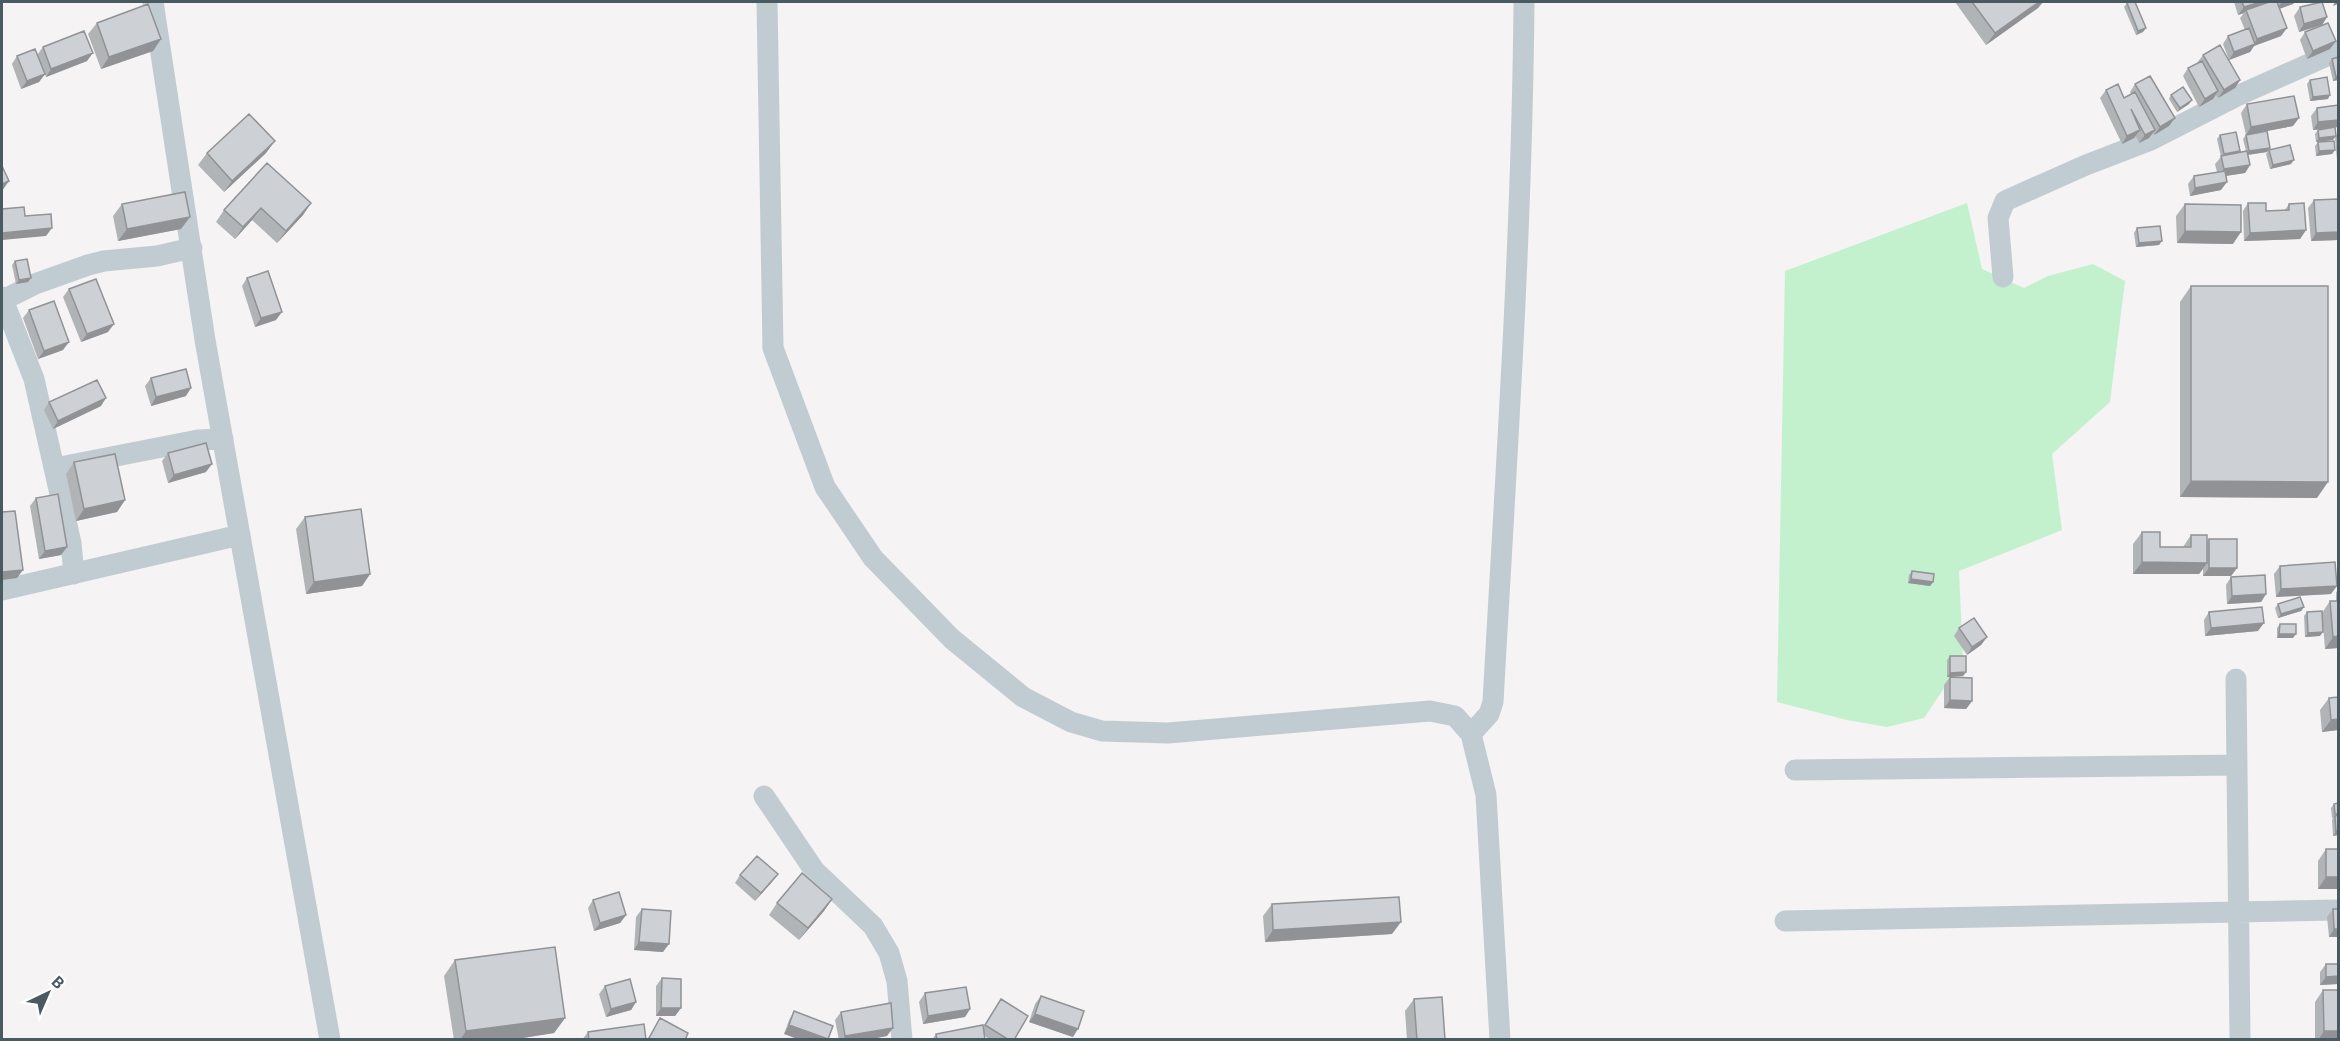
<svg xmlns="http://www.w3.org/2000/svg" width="2340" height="1041" font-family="Roboto,sans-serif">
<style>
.green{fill:#c3f1cd}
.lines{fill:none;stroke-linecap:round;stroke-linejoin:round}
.minor{stroke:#c1ccd2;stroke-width:21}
.wall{fill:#b0b4b7}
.shaded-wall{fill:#909295}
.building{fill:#cdd1d5;stroke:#909295;stroke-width:1.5}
</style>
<rect width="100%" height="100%" fill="#f5f3f3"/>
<path class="green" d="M1967,203l15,66 42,19 24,-12 45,-12 32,17 -15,121 -58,52 10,76 -103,41 4,89 -39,58 -37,9 -40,-7 -70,-18 8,-431z"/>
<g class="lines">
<path class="minor" d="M153,2l52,338 125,700
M767,2l6,346 52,139 48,71 79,81 71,58 48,25 31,9 66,2 262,-22 25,5 16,18 15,61 14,245
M2003,277l-5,-59 7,-17 81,-36 65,-25 86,-44 101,-45
M2,297l32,82 37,164 3,31
M3,300l32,-16 53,-19 16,-4 53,-5 35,-8
M55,468l143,-28 25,-1
M2,590l238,-55
M2236,679l4,361
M1471,734l18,-20 4,-12c13,-234 29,-467 31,-700
M1795,770l442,-5
M764,796l50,74 59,56 16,27 8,28 5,59
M1785,921l553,-11"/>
</g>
<path class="wall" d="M1955,2h88l-5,6 -52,37z
M2234,2h61l-2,2 -14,5 2,27 -27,10 -4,6 -21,8 -6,-16 5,-8 17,-6 -5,-12 4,-5 -6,2z
M2127,3l16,29 -7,3 -12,-28z
M2300,7l27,10 -5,8 -23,7 -5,-16z
M97,23l64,16 -8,12 -52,18 -13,-35z
M2305,32l25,17 -23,10 -7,-19z
M43,47l44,14 -41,16 -1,-3 -6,8 -18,7 -9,-25 5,-8 20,-1z
M2203,55l37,25 -5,8 -17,10 -2,-3 -3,4 -14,8 -16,-31 5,-8 9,-5z
M2332,59l6,21 -5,1 -4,-18z
M2310,80l18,19 -18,2 -3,-17z
M2135,84l34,42 -15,9 -1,-2 -4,5 -10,5 -3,-7 -2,2 -12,6 -22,-46 6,-8 18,8 7,-4 -1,-2z
M2171,95l18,9 -12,8 -8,-13z
M2247,104l46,22 -47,9 -5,-22z
M2338,105v22l-25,3 -2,-14 6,-8z
M2318,130l15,10 -17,2 -1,-8z
M2338,132v27l-1,1 -2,-22z
M2220,135l20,16 -1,2 7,-2 -3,-12 3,-4 24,13 -3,4 -19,3 2,10 -5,8 -19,3 -5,14 -31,6 -2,-12 6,-8 23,-4 -2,-8 6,-7 -4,-18z
M2318,142l17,8 -3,4 -16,2 -1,-10z
M2269,150l22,14 -21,5 -4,-15z
M207,153h59l-42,39 -26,-27z
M2338,199v41l-27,1 -3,-33 6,-8z
M311,203l-8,12 -26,28 -25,-23 -17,19 -19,-17 8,-12z
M2248,203l18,8h18l5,-7 17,26 -6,9 -56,2 -1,-30z
M122,204l59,25 -63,12 -5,-25z
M2185,204l48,40 -56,-1 -1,-27z
M2137,228l22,17 -23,2 -2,-14z
M15,261l16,17 -3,4 -12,2 -4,-19z
M247,278l29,42 -21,7 -13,-41z
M2191,286l126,212 -137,-1v-195z
M69,289l39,43 -27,10 -18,-45z
M29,310l34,40 -25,9 -15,-41z
M151,378l35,18 -35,10 -6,-20z
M49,402l52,4 -48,23 -9,-19z
M168,453l38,19 -38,11 -6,-22z
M74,462l51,38 -8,12 -41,9 -10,-47z
M36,498l31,49 -6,8 -22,4 -9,-53z
M305,517l65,57 -8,12 -56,8 -10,-65z
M2142,532l18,15h23l8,-12 16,6 2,-2 28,29 -6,8h-28v-7l-4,5h-66v-30z
M2280,566l51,28 -55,3 -2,-23z
M1912,571l21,11 -3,4 -22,-3 1,-8z
M2231,577l35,17 -5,8 -34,2 -1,-19z
M2338,588v60l-13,1 -3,-36 8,-12h6v-8z
M2278,604l26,3 -3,4 -23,7 -3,-10z
M2209,612l49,19 -53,5 -1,-16z
M2307,612l13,24 -15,1 -1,-21z
M2280,624l13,14h-16v-10z
M1959,628l28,9 -6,8 -14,10 -13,-19z
M1950,656l16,16 -3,4 -16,1v-17z
M1950,677l22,24 -6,8 -22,-1v-23z
M2329,698l9,32 -16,2 -2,-22z
M2338,803v32l-5,1 -1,-16 1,-2h-1l-1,-10 3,-4z
M2326,849l12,40h-20v-28z
M778,874l-23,27 -20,-18 5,-8z
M832,899l-8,12 -25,29 -30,-25 8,-12z
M593,900l33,15 -6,8 -26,8 -6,-23z
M1272,904l120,30 -127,8 -2,-26z
M642,909l21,43 -29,-2 2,-33z
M2333,909l5,28h-9l-2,-20z
M455,960l110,58 -11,15 -44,7h-56l-10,-64z
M2326,964h12v20l-18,1v-13z
M662,978l19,30 -6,8h-19v-30z
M605,986l31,16 -5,8 -25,7 -7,-23z
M2323,990l15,50h-23v-38z
M925,993l45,16 -5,8 -42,7 -4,-22z
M1041,996l32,41 -44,-15 6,-18z
M1001,999l13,41h-24l-5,-4v4h-53l4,-6 47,-7z
M1414,999l31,41h-38l-2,-29z
M794,1011l39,15 -49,8 5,-14z
M841,1012l46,24 -21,4h-27l-4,-20z
M660,1018l25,22h-38z
M588,1032l58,8h-64z"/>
<path class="shaded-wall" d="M2039,2h4l-5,6 -52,37 9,-12z
M2261,2h12l-27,8 -2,3 -6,2 6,-8z
M2282,2h13l-2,2 -17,6z
M2335,2h3v2l-5,2z
M2327,17l-5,8 -23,7 5,-8z
M2146,28l-3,4 -7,3 2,-4z
M2287,28l-6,8 -27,10 -4,6 -21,8 5,-8 19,-7 4,-6z
M161,39l-8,12 -52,18 8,-12z
M2336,41l-6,8 -23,10 6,-8z
M93,53l-6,8 -41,16 5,-8z
M45,74l-6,8 -18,7 6,-8z
M2338,76v4l-5,1 3,-4z
M2240,80l-5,8 -17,10 6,-8z
M2218,91l-5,8 -14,8 6,-8z
M2330,95l-2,4 -18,2 3,-4z
M2192,100l-3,4 -12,8 3,-4z
M2175,118l-6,8 -15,9 6,-8z
M2299,118l-6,8 -47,9 5,-8z
M2338,120v7l-25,3 5,-8z
M2140,130l-6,8 -12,6 5,-8z
M2155,130l-6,8 -10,5 6,-8z
M2336,136l-3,4 -17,2 3,-4z
M275,141l-9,12 -42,39 8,-11z
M2270,148l-3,4 -21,3 3,-4z
M2335,150l-3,4 -16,2 3,-5z
M2294,160l-3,4 -21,5 3,-4z
M2250,165l-5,8 -27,4 6,-8z
M9,181l-7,10v-7z
M2227,182l-6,8 -31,6 5,-8z
M311,203l-8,12 -26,28 9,-12z
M261,208l-9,12 -17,19 8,-12z
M190,217l-9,12 -63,12 9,-12z
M52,228l-6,8 -44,4v-7z
M2306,230l-6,9 -56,2 6,-8z
M2185,231l56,1 -8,12 -56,-1z
M2338,232v8l-27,1 5,-8z
M2162,241l-3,4 -23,2 3,-4z
M31,278l-3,4 -12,2 3,-4z
M282,312l-6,8 -21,7 6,-9z
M114,324l-6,8 -27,10 6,-8z
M69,342l-6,8 -25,9 6,-8z
M191,388l-5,8 -35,10 5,-9z
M106,398l-5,8 -48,23 5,-8z
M212,464l-6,8 -38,11 6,-8z
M2191,481l137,1 -11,16 -137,-1z
M125,500l-8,12 -41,9 8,-12z
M67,547l-6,8 -22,4 6,-8z
M2142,562l65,1 -8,11h-66z
M2209,568h28l-6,8h-28z
M23,570l-6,8 -15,2v-8z
M370,574l-8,12 -56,8 8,-12z
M1911,579l22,3 -3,4 -22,-3z
M2337,586l-6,8 -55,3 5,-8z
M2266,594l-5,8 -34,2 5,-8z
M2304,607l-3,4 -23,7 3,-4z
M2264,623l-6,8 -53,5 6,-8z
M2323,632l-3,4 -15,1 3,-4z
M2279,634h17l-3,4h-16z
M2338,636v12l-13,1 8,-12z
M1987,637l-6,8 -14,10 5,-8z
M1966,672l-3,4 -16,1 3,-4z
M1950,700l22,1 -6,8 -22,-1z
M2338,719v11l-16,2 9,-12z
M2338,831v4l-5,1 3,-4z
M778,874l-6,8 -17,19 6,-8z
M2326,877h12v12h-20z
M832,899l-8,12 -25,29 9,-12z
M626,915l-6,8 -26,8 6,-8z
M1401,922l-9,12 -127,8 8,-12z
M2334,929h4v8h-9z
M639,942l30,2 -6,8 -29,-2z
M2338,976v8l-18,1 6,-8z
M636,1002l-5,8 -25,7 5,-8z
M661,1008h20l-6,8h-19z
M970,1009l-5,8 -42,7 5,-8z
M1035,1014l43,15 -5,8 -44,-15z
M565,1018l-11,15 -44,7h-50l6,-9z
M789,1025l39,14 -28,1 -16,-6z
M893,1028l-6,8 -21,4h-23l2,-4z
M2324,1031h14v9h-20z"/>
<path class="building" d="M1972,2h67l-44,31z
M2129,2h6l11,26 -8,3 -11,-28z
M2242,2h19l-17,5z
M2269,2h8l10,26 -30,11 -11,-29z
M2322,2l5,15 -23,7 -4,-17z
M148,4l13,35 -52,18 -12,-34z
M2328,23l8,18 -23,10 -8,-19z
M2249,28l6,16 -21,8 -6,-16z
M84,31l9,22 -42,16 -8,-22z
M2220,45l20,35 -16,10 -21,-35z
M35,49l10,25 -18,7 -10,-25z
M2338,57v19l-2,1 -4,-18z
M2202,61l16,30 -13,8 -17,-31z
M2150,76l25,42 -15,9 -25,-43z
M2327,77l3,18 -17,2 -3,-17z
M2118,84l6,14 11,-6 20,38 -10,5 -14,-26 9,21 -13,6 -21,-46z
M2183,87l9,13 -12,8 -9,-13z
M2294,96l5,22 -48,9 -4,-23z
M2338,105v15l-20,2 -1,-14z
M249,114l26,27 -43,40 -25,-28z
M2335,127l1,9 -17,2 -1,-8z
M2267,131l3,17 -21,3 -3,-16z
M2236,132l4,19 -16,3 -4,-19z
M2334,141l1,9 -16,1 -1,-9z
M2290,145l4,15 -21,5 -4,-15z
M2247,151l3,14 -26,4 -3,-13z
M267,163l44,40 -25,28 -25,-23 -18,19 -19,-17z
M2,166l7,15 -7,3z
M2225,171l2,11 -32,6 -1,-12z
M185,192l5,25 -63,12 -5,-25z
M2338,199v33l-22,1 -2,-33z
M2248,203h18v8l23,-1v-6l15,-1 2,27 -56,3z
M2185,204l56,1v27l-56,-1z
M24,207l1,9 26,-2 1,14 -50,5v-24z
M2160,226l2,15 -23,2 -2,-15z
M27,259l4,19 -12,2 -4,-19z
M268,271l14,41 -21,6 -14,-40z
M96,279l18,45 -27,10 -18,-45z
M2191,286h137v196l-137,-1z
M54,301l15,41 -25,9 -15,-41z
M186,369l5,19 -35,9 -5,-19z
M97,380l9,18 -48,23 -9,-19z
M206,443l6,21 -38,11 -6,-22z
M115,454l10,46 -41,9 -10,-47z
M58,494l9,53 -22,4 -9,-53z
M361,509l9,65 -56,8 -9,-65z
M15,511l8,59 -21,2v-60z
M2142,532h18v15h31v-12h16v28l-65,-1z
M2209,539h28v29h-28z
M2335,562l2,24 -56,3 -1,-23z
M1912,571l22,3 -1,8 -22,-3z
M2265,575l1,19 -34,2 -1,-19z
M2300,597l4,10 -23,7 -3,-10z
M2330,601h8v35l-5,1z
M2262,607l2,16 -53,5 -2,-16z
M2322,611l1,21 -15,1 -1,-21z
M1974,618l13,19 -15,10 -13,-19z
M2280,624h16v10h-17z
M1950,656h16v16l-16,1z
M1950,677l22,1v23l-22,-1z
M2338,697v22l-7,1 -2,-22z
M2338,803v11h-3l-1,-10z
M2338,815v16l-2,1 -1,-16z
M2326,849h12v28h-12z
M757,856l21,18 -17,19 -21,-18z
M802,873l30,26 -24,29 -31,-25z
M619,892l7,23 -26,8 -7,-23z
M1399,897l2,25 -128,8 -1,-26z
M642,909l29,2 -2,33 -30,-2z
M2333,909h5v20h-4z
M555,947l10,71 -99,13 -11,-71z
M2326,964h12v12l-12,1z
M662,978l19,1v29h-20z
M630,979l6,23 -25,7 -6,-23z
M966,987l4,22 -42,7 -3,-23z
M2323,990h15v41h-14z
M1041,996l43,15 -6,18 -43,-15z
M1442,997l3,43h-28l-3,-41z
M1001,999l27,17 -14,24h-5l-24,-15z
M891,1003l2,25 -48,8 -4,-24z
M794,1011l39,15 -5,13 -39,-14z
M660,1018l28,15 -3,7h-37z
M644,1024l2,16h-57l-1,-8z
M983,1025l2,15h-48l-1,-6z"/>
<rect width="2340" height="1041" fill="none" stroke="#4a5a61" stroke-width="6"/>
<g transform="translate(48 993) rotate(44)" stroke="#ffffff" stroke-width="4.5" paint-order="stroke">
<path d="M0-4.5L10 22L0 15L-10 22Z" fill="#4a5a61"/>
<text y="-9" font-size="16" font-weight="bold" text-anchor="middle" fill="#4a5a61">B</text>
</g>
</svg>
